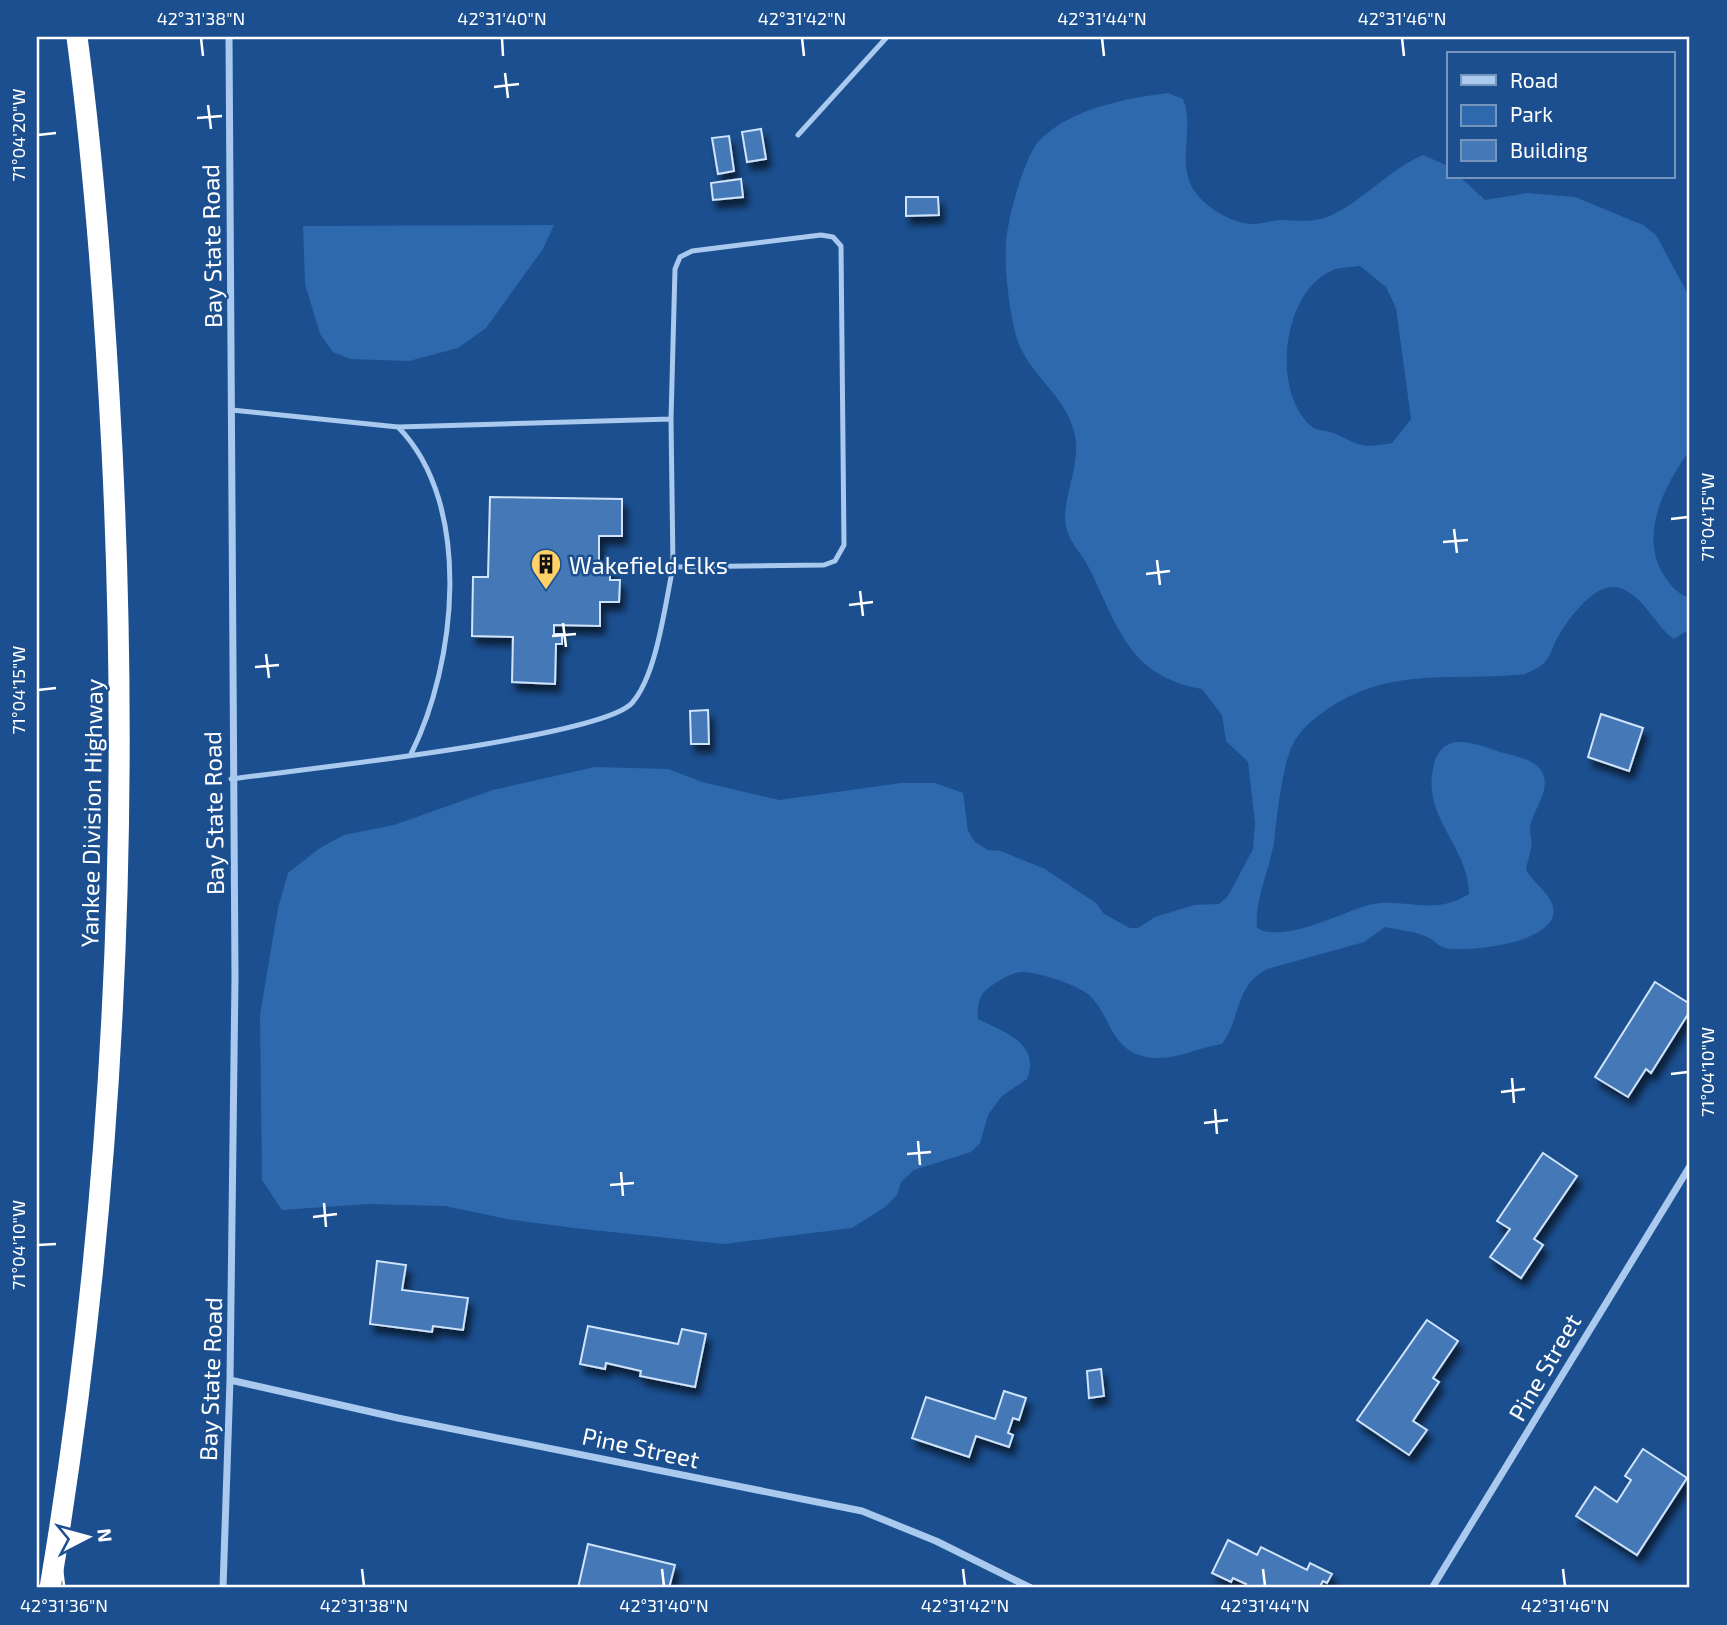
<svg xmlns="http://www.w3.org/2000/svg" width="1727" height="1625" font-family="'Exo 2',sans-serif">
<style>
.green{fill:#2e69ad;fill-rule:evenodd}
.building{fill:#4478b7;stroke:#cfe3fa;stroke-width:2;filter:url(#shadow)}
.lines{fill:none;stroke-linecap:round;stroke-linejoin:round}
.lane{stroke:#a9c9ee;stroke-width:5}
.street{stroke:#a9c9ee;stroke-width:7}
.highway{stroke:#fff;stroke-width:21}
.ticks{fill:none;stroke:#fff;stroke-width:2.5}
.labels{text-anchor:middle;dominant-baseline:central;stroke-width:5;stroke-linejoin:round;paint-order:stroke}
.street-label{font-size:24px;fill:#fff;stroke:#1b4f8f}
.poi-label{font-size:24px;fill:#fff;stroke:#1b4f8f;text-anchor:start}
.neatline{fill:none;stroke:#fff;stroke-width:2.5}
.ticks-label{font-size:18px;text-anchor:middle;fill:#fff}
</style>
<defs>
<filter id="shadow"><feDropShadow dx="4.5" dy="8" stdDeviation="3.5" flood-color="#0009"/></filter>
</defs>
<rect width="100%" height="100%" fill="#1b4f8f"/>
<path class="green" d="M1168,93l15,6c11,27 -4,57 7,84 8,20 38,39 60,41 10,1 21,-4 32,-4 19,1 33,3 52,-6 32,-16 56,-45 89,-59l23,10 3,12h11l25,23 42,-7 48,4 68,28 13,10 34,63v152c-25,34 -51,84 -27,124 8,12 14,20 27,24v31l-16,10c-19,-13 -30,-43 -54,-51 -24,-8 -51,30 -61,47 -6,9 -7,20 -15,28 -5,5 -13,8 -19,11 -72,8 -136,-9 -200,37 -13,9 -26,20 -33,35 -9,19 -15,67 -17,89 -3,30 -21,63 -18,93 26,15 80,-13 108,-22 36,-11 66,12 104,-12 0,-44 -43,-75 -37,-119 5,-46 38,-34 68,-23 13,4 36,7 42,20 10,19 -10,38 -12,56 0,7 3,14 1,21 -1,7 -4,13 -5,21 6,11 22,22 26,34 15,38 -84,49 -107,44 -6,-1 -11,-8 -18,-11 -13,-6 -28,-7 -42,-10l-21,15 -97,27c-33,18 -25,47 -45,75 -28,4 -54,21 -83,11 -29,-10 -30,-42 -50,-60 -11,-10 -51,-23 -66,-23 -10,0 -21,7 -29,12 -15,9 -17,19 -16,35 26,13 63,24 49,60l-25,17 -14,19 -8,28 -9,9 -57,18 -13,12 -4,13 -12,12 -33,21 -128,16 -150,-16 -67,-9 -62,-13 -78,-2 -85,6 -20,-30 -2,-165 18,-107 10,-35 32,-25 24,-13 50,-10 99,-35 102,-23 73,2 34,13 77,18 122,-17h34l28,10 5,38 7,11 13,8 13,1 44,18 51,34 8,11 26,14h8l17,-11 39,-12 25,-1 9,-8 25,-47 2,-26 -7,-61 -22,-21 -4,-26 -20,-26c-74,-13 -84,-63 -113,-121 -9,-18 -24,-29 -24,-51 1,-32 18,-57 8,-89 -10,-34 -45,-55 -56,-89 -7,-23 -13,-70 -11,-95 1,-23 18,-88 34,-104 30,-31 87,-42 128,-47zM1360,266l26,21 10,21 15,111 -19,24c-30,5 -29,4 -56,-9 -8,-4 -18,-2 -25,-8 -40,-35 -29,-135 22,-156 8,-3 19,-3 27,-4z
M554,225l-11,24 -57,79 -28,20 -49,13 -59,-2 -17,-7 -13,-18 -15,-50 -2,-58z"/>
<path class="building" d="M761,129l5,30 -19,3 -5,-30z
M729,136l5,35 -16,3 -6,-36z
M741,179l2,18 -30,3 -2,-17z
M906,197h32l1,18 -33,1z
M490,497l132,2v37h-23v31h11v13h10l-1,22h-19v24l-46,-1v9h8v10h-6l-1,40 -43,-2 1,-45 -41,-1 1,-59h15z
M708,710l1,34h-18l-1,-33z
M1601,714l42,14 -14,43 -41,-14z
M1655,982l35,22v7l-39,62 -5,-4 -18,28 -33,-20z
M1543,1153l34,23 -43,63 9,6 -22,33 -31,-21 20,-28 -13,-8z
M377,1261l29,4 -4,25 66,8 -5,32 -30,-4 -1,6 -62,-8z
M1427,1320l31,21 -25,37 6,4 -26,39 14,9 -18,25 -52,-35z
M588,1326l90,18 4,-15 24,5 -11,53 -55,-11 1,-5 -35,-8 -1,6 -25,-5z
M1101,1369l3,27 -15,2 -2,-27z
M1004,1391l22,7 -7,22 -6,-2 -5,15 5,2 -4,12 -33,-11 -7,21 -57,-19 14,-41 69,22z
M1643,1449l44,29 -50,77 -61,-39 19,-29 22,15 14,-22 -6,-4z
M1228,1540l29,15 4,-8 46,23 3,-7 22,11 -5,9 -4,-2 -4,7h-75l2,-4 -13,-6 -2,4 -19,-9z
M588,1544l87,21 -6,23h-91z"/>
<g class="lines">
<path class="lane" d="M798,135l89,-98
M671,419l2,148
M398,427c76,77 58,238 13,327
M231,779c64,-9 369,-41 401,-76 25,-28 33,-99 41,-136l151,-2 11,-4 9,-16 -3,-299 -8,-9 -12,-2 -129,16 -12,6 -5,12 -4,150 -273,8 -166,-17"/>
<path class="street" d="M230,1380l168,38 464,93 74,30 95,47
M223,1588l7,-208 5,-402 -6,-941
M1432,1588l258,-422"/>
<path class="highway" d="M50,1588c63,-376 81,-757 62,-1138 -7,-138 -17,-277 -35,-413"/>
</g>
<path class="ticks" d="M201,38l2,18M502,38l1,18M802,38l2,18M1102,38l2,18M1402,38l2,18M505,73l3,25M494,87l25,-3M208,105l3,24M197,118l25,-2M38,135l18,-2M1671,519l17,-2M1454,529l3,24M1443,542l25,-2M1157,560l3,25M1146,574l24,-3M860,591l3,25M849,605l24,-3M563,623l3,24M552,636l24,-2M266,654l3,24M255,667l24,-2M38,690l18,-2M1671,1074l17,-2M1512,1078l2,25M1501,1092l24,-3M1215,1109l2,25M1204,1123l24,-3M918,1141l2,24M907,1154l24,-2M621,1172l2,24M610,1185l24,-2M324,1203l2,24M313,1217l24,-3M38,1245l18,-1M62,1569l2,17M362,1569l2,17M662,1569l2,17M963,1569l2,17M1263,1569l2,17M1563,1569l2,17"/>
<defs>
<g id="building-pin" transform="scale(1.575)"><path d="M0 17L-7.5 6A9.5 9.5 0 1 1 7.5 6Z" fill="#ffd166" stroke="#1b4f8f"/><path d="M-4-6H4V6H1V3H-1V6H-4ZM-2.5-4.3h1.7v1.8h-1.7ZM.8-4.3h1.7v1.8H.8ZM-2.5-1h1.7V.8h-1.7ZM.8-1h1.7V.8H.8Z" fill="#111"/></g>
</defs>
<g fill-rule="evenodd">
<use href="#building-pin" x="546" y="564"/>
</g>
<g class="labels">
<g class="street-label">
<text transform="translate(211 246) rotate(-91)">Bay State Road</text>
<text transform="translate(91 813) rotate(-89)">Yankee Division Highway</text>
<text transform="translate(213 813) rotate(-91)">Bay State Road</text>
<text transform="translate(1544 1367) rotate(-60)">Pine Street</text>
<text transform="translate(210 1379) rotate(-88)">Bay State Road</text>
<text transform="translate(641 1447) rotate(12)">Pine Street</text>
</g>
<g class="poi-label">
<text x="569" y="564">Wakefield Elks</text>
</g>
</g>
<rect width="1727" height="1625" fill="none" stroke="#1b4f8f" stroke-width="77"/>
<rect x="1447" y="52" width="228" height="126" fill="#1b4f8f" stroke="#7695bc" stroke-width="2"/>
<rect x="1461" y="75" width="35" height="10" fill="#a9c9ee" stroke="#7695bc" stroke-width="2"/>
<text x="1510" y="88" font-size="21" fill="#ffffff">Road</text>
<rect x="1461" y="105" width="35" height="21" fill="#2e69ad" stroke="#7695bc" stroke-width="2"/>
<text x="1510" y="122" font-size="21" fill="#ffffff">Park</text>
<rect x="1461" y="140" width="35" height="21" fill="#4478b7" stroke="#7695bc" stroke-width="2"/>
<text x="1510" y="158" font-size="21" fill="#ffffff">Building</text>
<g transform="translate(88 1537) rotate(84)" stroke="#1b4f8f" stroke-width="5" paint-order="stroke">
<path d="M0-5L12 26L0 18L-12 26Z" fill="#ffffff"/>
<text y="-10" font-size="19" font-weight="bold" text-anchor="middle" fill="#ffffff">N</text>
</g>
<rect x="38" y="38" width="1650" height="1548" class="neatline"/>
<g class="ticks-label">
<text x="201" y="25">42°31'38"N</text>
<text x="502" y="25">42°31'40"N</text>
<text x="802" y="25">42°31'42"N</text>
<text x="1102" y="25">42°31'44"N</text>
<text x="1402" y="25">42°31'46"N</text>
<text transform="translate(19 135) rotate(-90)" y="6">71°04'20"W</text>
<text transform="translate(1708 517) rotate(-90)" y="6">71°04'15"W</text>
<text transform="translate(19 690) rotate(-90)" y="6">71°04'15"W</text>
<text transform="translate(1708 1072) rotate(-90)" y="6">71°04'10"W</text>
<text transform="translate(19 1245) rotate(-90)" y="6">71°04'10"W</text>
<text x="64" y="1612">42°31'36"N</text>
<text x="364" y="1612">42°31'38"N</text>
<text x="664" y="1612">42°31'40"N</text>
<text x="965" y="1612">42°31'42"N</text>
<text x="1265" y="1612">42°31'44"N</text>
<text x="1565" y="1612">42°31'46"N</text>
</g>
</svg>
